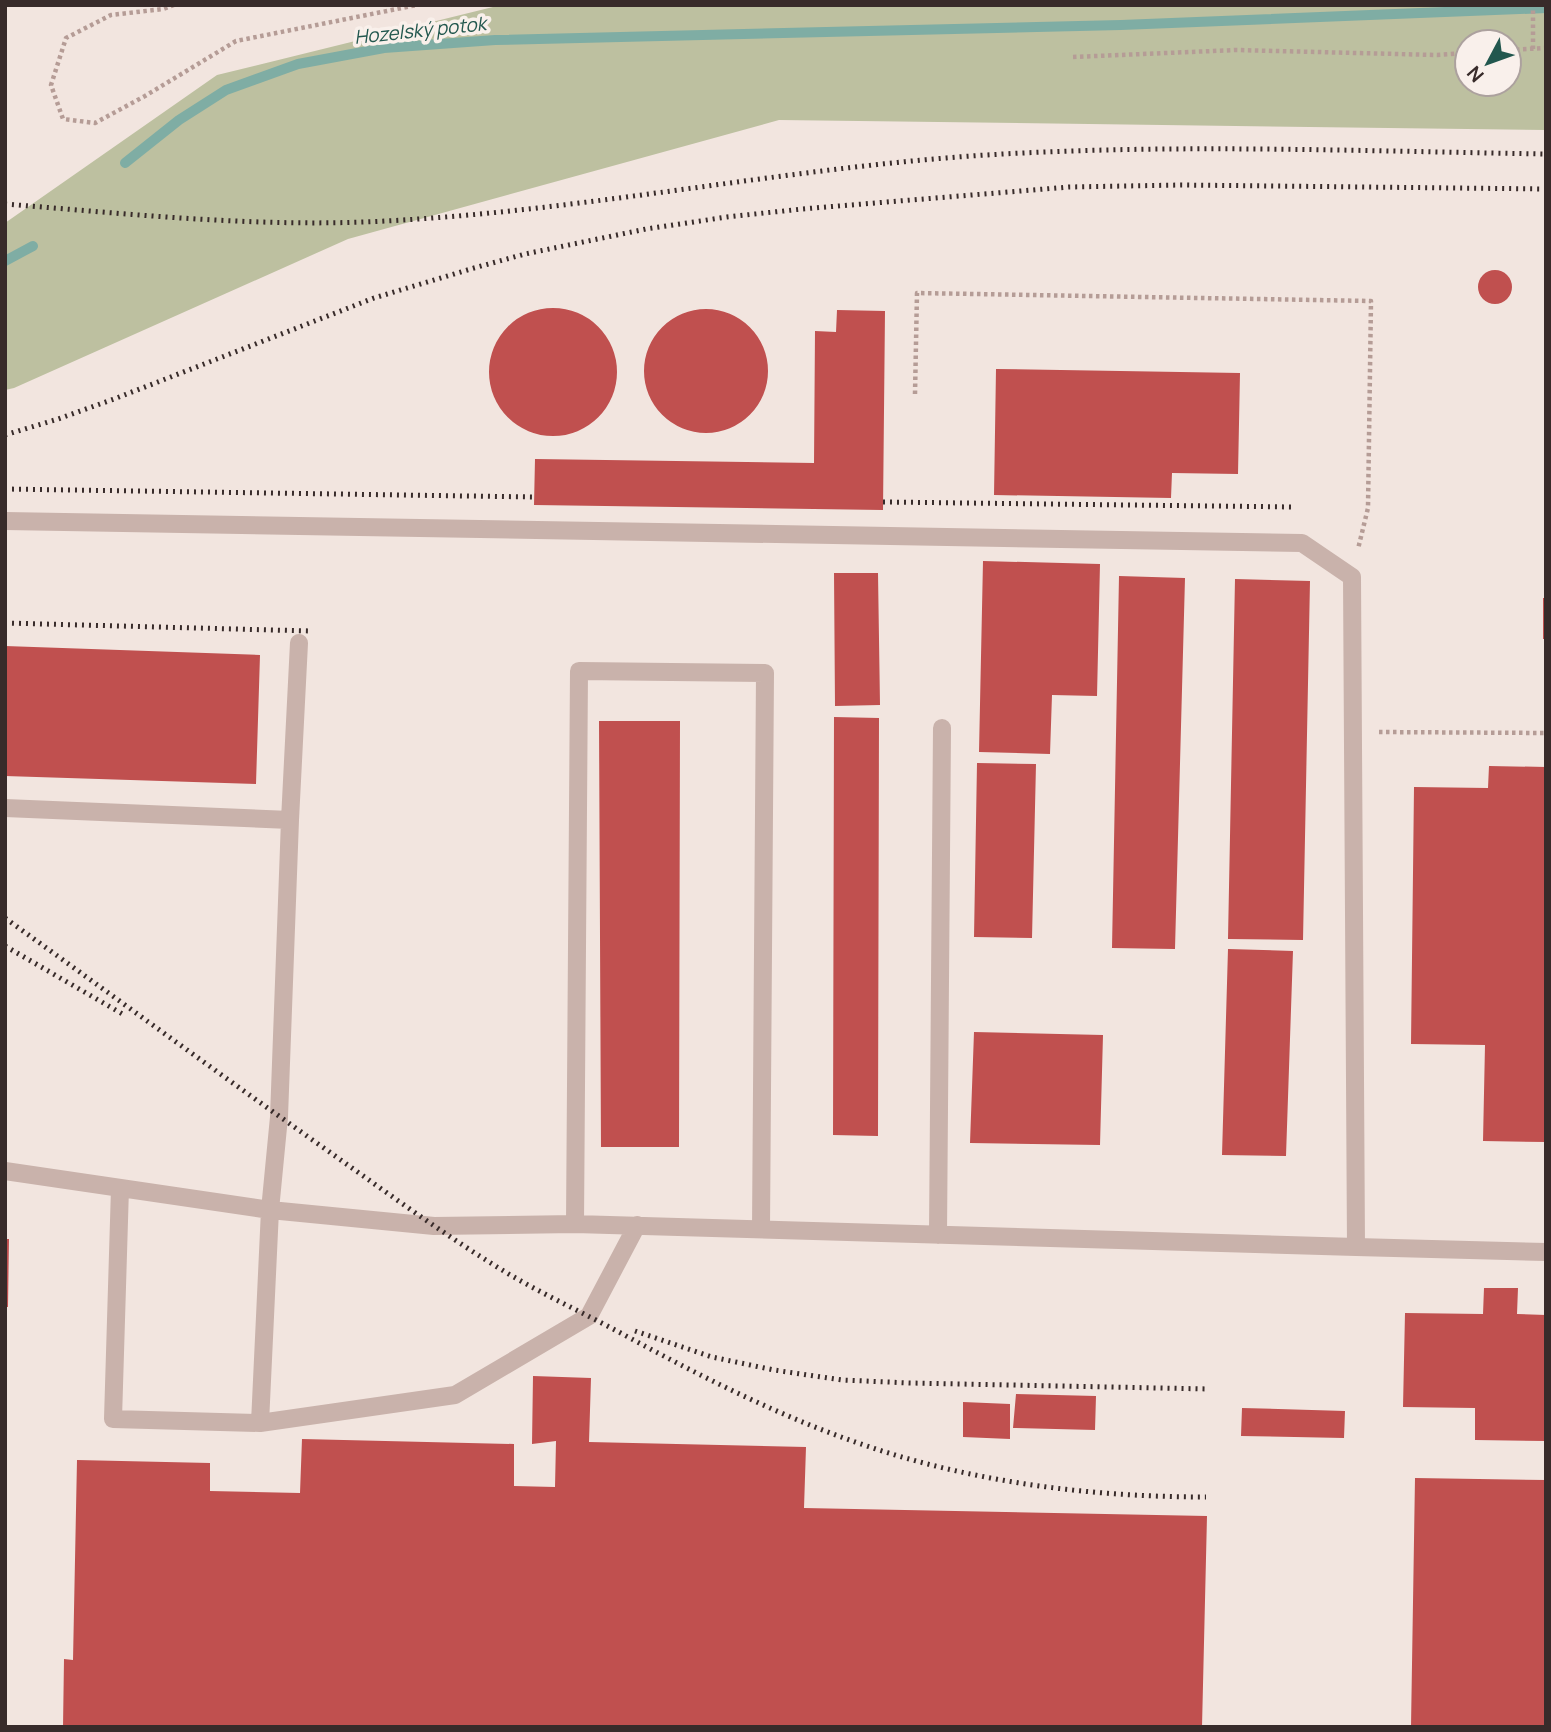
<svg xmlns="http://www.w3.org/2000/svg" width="1551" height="1732" font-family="Manrope,sans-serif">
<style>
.green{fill:#bdc0a0;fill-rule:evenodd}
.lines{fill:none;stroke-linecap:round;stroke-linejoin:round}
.stream{stroke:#7fada4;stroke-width:10}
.building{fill:#c0504f}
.path{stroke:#b59c96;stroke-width:4.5;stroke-dasharray:3.5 3.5;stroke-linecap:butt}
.lane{stroke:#c9b2ab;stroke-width:18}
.rail{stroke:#382b2a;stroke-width:5;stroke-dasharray:2 5;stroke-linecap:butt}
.labels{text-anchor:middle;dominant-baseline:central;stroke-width:7;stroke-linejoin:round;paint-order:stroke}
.water-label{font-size:19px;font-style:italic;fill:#22574e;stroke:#f9f0eb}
</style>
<rect width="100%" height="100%" fill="#f2e5df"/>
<path class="green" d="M501,5h1045v125l-767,-10 -431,119 -334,149 -9,2v-167l212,-148zM1467,42h42v42h-42z"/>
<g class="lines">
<path class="stream" d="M125,163l54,-43 47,-30 72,-26 86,-16 111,-8 626,-15 425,-17
M5,261l28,-15"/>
</g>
<path class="building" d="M1478 287a17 17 0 1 1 34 0a17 17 0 1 1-34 0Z
M489 372a64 64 0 1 1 128 0a64 64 0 1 1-128 0Z
M644 371a62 62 0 1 1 124 0a62 62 0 1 1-124 0Z
M837,310l48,1 -2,199 -349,-5 1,-46 279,4 1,-132 21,1z
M996,369l244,4 -2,101 -66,-1 -1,25 -177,-3z
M983,561l117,3 -3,132 -45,-1 -2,59 -71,-2z
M834,573h44l2,132 -45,1z
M1119,576l66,2 -10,371 -63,-1z
M1235,579l75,2 -7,359 -75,-1z
M1543,598h3v41h-3z
M5,646l255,9 -4,129 -251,-8z
M834,717l45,1 -1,418 -45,-1z
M599,721h81l-1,426h-78z
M977,763l59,1 -4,174 -58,-1z
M1489,766l57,1v375l-63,-1 2,-96 -74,-1 3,-257 74,1z
M1228,949l65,2 -7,205 -64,-1z
M974,1032l129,3 -3,110 -130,-2z
M5,1239h4l-1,68h-3z
M1484,1288h34l-1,26 29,1v126l-71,-1v-32l-72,-1 2,-94 78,1z
M533,1376l58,2 -2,64 217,5 -2,61 403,8 -5,211h-1139l1,-68 9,1 4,-200 133,3v28l90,2 2,-54 212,5v42l41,1 1,-46 -24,3z
M1016,1394l80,2 -1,34 -82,-2z
M963,1402l47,2v35l-47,-2z
M1242,1408l103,3 -1,27 -103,-2z
M1415,1478l131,2v247h-135z"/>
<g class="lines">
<path class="path" d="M174,5l-11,4 -52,6 -45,23 -15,47 12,34 32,4 50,-27 91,-55 181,-36
M1533,49v-44
M1509,50l37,-2
M1073,57l163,-7 201,5 30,-2
M915,394l2,-101 454,8 -3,207 -10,41
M1379,732l167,1"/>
<path class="lane" d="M5,521l1297,22 50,34 4,670 -781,-23 -141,2 -164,-16 -265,-39
M5,808l285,12
M120,1188l-7,231 147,4 195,-28 134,-79 48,-91
M575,1224l4,-553 186,2 -4,556
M938,1235l4,-507
M1356,1247l190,5
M260,1423l10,-213 9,-93 11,-297 9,-177"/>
<path class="rail" d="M5,204c126,10 254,24 380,17 197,-10 390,-51 586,-65 191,-13 384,-5 575,-2
M5,435l53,-16 56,-20 260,-101 100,-30 51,-14 121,-25 81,-12 75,-8 267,-22 113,-2 364,4
M5,489l529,8
M883,502l411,5
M5,623l306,8
M5,918c111,80 221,161 333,240 55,39 111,80 169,115 39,23 81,42 121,64 78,42 157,82 242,110 108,36 223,50 336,50
M5,946l121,70
M635,1331l77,26 62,13 68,10 68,3 299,6"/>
</g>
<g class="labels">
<g class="water-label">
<text transform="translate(420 30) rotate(-6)">Hozelský potok</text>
</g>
</g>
<rect width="1551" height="1732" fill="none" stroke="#382b2a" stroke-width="14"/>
<g transform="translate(1488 63) rotate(229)"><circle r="33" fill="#f9f0eb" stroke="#aca19e" stroke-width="2"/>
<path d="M0-5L12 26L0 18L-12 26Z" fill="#22574e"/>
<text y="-10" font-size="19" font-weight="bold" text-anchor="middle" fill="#382b2a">N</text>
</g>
</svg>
